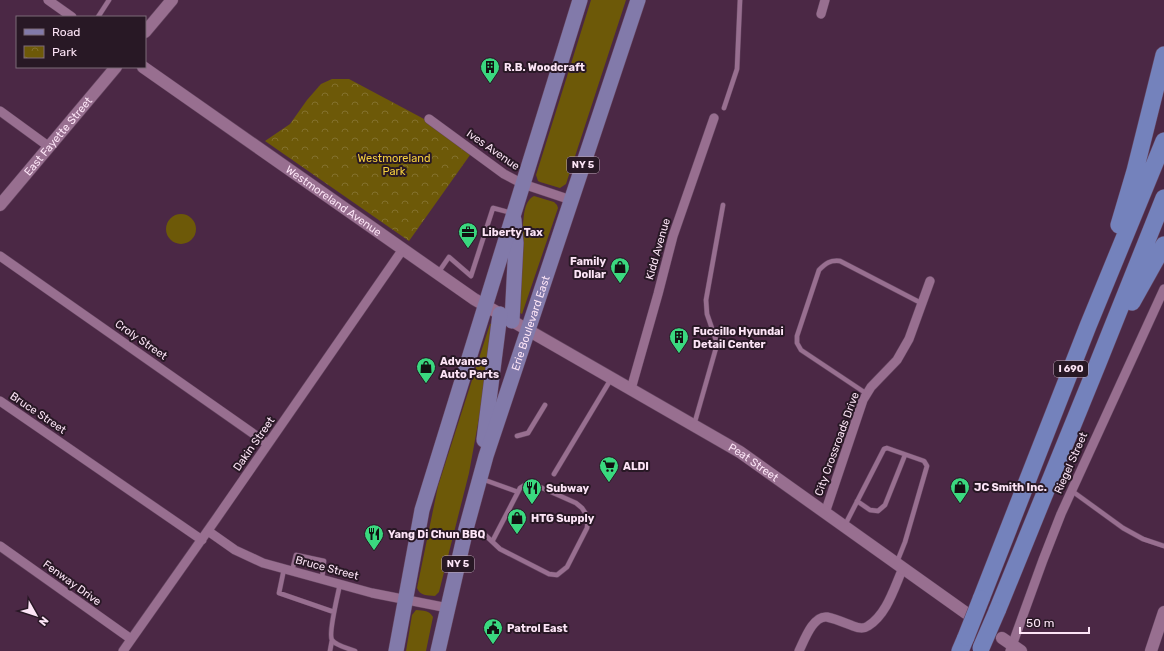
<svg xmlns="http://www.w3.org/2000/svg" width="1164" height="651" font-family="Rubik,sans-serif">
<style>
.grass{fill:#6d5908}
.park{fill:url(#park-crowns)}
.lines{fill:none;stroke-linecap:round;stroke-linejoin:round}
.service-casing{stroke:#654660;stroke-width:5.5}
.minor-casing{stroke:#654660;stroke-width:10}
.tertiary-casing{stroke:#654660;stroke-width:13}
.primary-casing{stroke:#654660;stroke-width:16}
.motorway-casing{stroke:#654660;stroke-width:18}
.service{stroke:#986f90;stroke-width:4.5}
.minor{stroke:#986f90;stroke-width:9}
.tertiary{stroke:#986f90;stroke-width:12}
.primary{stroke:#827aaa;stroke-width:15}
.motorway{stroke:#7482bc;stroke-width:17}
.motorway-bridge-casing{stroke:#654660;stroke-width:18;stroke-linecap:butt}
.motorway-bridge{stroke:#7482bc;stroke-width:17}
.labels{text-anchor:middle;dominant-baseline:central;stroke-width:4;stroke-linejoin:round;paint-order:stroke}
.shield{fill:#281825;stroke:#bca7b7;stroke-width:1}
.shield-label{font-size:10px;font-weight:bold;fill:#fce4f6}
.poi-label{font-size:11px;font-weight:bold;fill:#fce4f6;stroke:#281825;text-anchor:start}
.street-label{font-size:11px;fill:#fce4f6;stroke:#281825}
.park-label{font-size:11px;fill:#f5cf3f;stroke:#281825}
</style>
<defs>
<pattern id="park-crowns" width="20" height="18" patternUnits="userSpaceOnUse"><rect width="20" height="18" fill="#6d5908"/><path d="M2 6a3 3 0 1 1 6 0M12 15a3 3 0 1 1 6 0" fill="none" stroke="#83712d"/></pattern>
</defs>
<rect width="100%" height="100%" fill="#4b2845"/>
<path class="grass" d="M591,0h35l-60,184 -6,4 -20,-6 -2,-1 -2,-6z
M534,196l20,6 3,3 1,3 -36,106 -2,-1 -2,-3 5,-85c1,-10 1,-24 11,-29z
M166 229a15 15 0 1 1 30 0a15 15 0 1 1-30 0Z
M493,323l2,7 -26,143 -30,119 -4,4c-8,-1 -15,0 -18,-8l21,-102 52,-162z
M416,610c8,1 13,0 17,7l-7,34h-20l6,-36z"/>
<path class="park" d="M332,79h17l75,40 46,36 -61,86 -144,-100 25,-17 17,-24 14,-16z"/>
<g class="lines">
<g class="service-casing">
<path id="service" d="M98,17l11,-17
M724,108l13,-39 3,-69
M438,273l11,-16 22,19 22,-68 19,5
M867,394l-66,-44 -4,-7v-7l22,-66c7,-7 11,-10 21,-9l81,42
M694,425l22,-77v-8l-9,-26 -1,-14 17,-95
M517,436l11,-3 17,-28
M554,474l57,-95
M482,479l36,13
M1072,491l51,37 20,11 21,7
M857,501l13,9 8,1 7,-6 20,-50
M845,525l39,-76 3,-1 37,13 3,5 -22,76 -8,20
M467,530l16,3 17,16 49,25 8,1 10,-8 20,-39 1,-11 -6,-9 -6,-5 -36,-16 -15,-2 -5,3 -2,4 -25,48
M284,569l-5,24 55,19
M292,571l4,-16 28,6 -2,18
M340,584c-2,10 -12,50 -8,56 4,6 16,8 23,11
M330,651l2,-11"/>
</g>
<g class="minor-casing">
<path id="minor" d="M48,0l24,17
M821,14l4,-14
M0,111l48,35
M429,119l75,55 19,10 48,16
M0,256l268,188
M631,389l27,-95 15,-58 41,-118
M0,401l202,139
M825,513l38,-113 8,-13 26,-27 12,-21 21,-58
M208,531l27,19 28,13 109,30 76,15
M0,546l131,93
M123,651l93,-132 187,-270
M799,651c5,-10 14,-36 28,-34 9,2 18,6 26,9 5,2 11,3 15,0 19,-12 26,-38 35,-58
M1010,651l33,-91 18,-46 103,-225"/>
</g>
<g class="tertiary-casing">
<g id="tertiary">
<path d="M145,32l27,-32"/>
<path id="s1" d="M143,67l331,232 266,153 226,161"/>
<path id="s2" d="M0,205l116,-138"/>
<path d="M1002,638l19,13"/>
<path d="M1151,651l13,-39"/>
</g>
</g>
<g class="primary-casing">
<g id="primary">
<path d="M512,321l4,-78 -2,-23"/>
<path d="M484,440l16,-126"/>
<path d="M396,651l26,-141 158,-510"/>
<path id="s3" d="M438,651l28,-122 20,-73 152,-456"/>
</g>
</g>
<g class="motorway-casing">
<path id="motorway" d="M1119,225l16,-54 29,-116
M1132,302l32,-57
M981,599l107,-273 76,-185
M997,611l101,-248 66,-165
M960,651l6,-14"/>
</g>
<use href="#service" class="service"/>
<use href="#minor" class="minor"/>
<use href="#tertiary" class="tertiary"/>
<use href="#primary" class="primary"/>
<use href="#motorway" class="motorway"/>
<g class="motorway-bridge-casing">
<path id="motorway-bridge" d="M966,637l15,-38
M981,648l16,-37"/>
</g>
<use href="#motorway-bridge" class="motorway-bridge"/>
</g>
<defs>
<g id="building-pin" transform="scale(1)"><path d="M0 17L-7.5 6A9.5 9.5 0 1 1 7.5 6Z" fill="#3ad87f" stroke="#281825"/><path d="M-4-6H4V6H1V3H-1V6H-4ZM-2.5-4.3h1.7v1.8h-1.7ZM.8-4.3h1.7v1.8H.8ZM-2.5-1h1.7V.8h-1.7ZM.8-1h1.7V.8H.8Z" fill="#111"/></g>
<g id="office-pin" transform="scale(1)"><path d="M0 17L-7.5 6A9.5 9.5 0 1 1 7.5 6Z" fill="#3ad87f" stroke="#281825"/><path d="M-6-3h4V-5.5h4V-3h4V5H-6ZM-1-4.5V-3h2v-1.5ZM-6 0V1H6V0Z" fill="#111"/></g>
<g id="shop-pin" transform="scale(1)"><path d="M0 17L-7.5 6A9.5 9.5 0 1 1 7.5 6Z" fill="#3ad87f" stroke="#281825"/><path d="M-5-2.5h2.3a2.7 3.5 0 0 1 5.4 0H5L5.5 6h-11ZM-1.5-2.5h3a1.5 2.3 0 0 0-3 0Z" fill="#111"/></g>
<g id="supermarket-pin" transform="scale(1)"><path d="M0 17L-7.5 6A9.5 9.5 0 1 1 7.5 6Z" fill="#3ad87f" stroke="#281825"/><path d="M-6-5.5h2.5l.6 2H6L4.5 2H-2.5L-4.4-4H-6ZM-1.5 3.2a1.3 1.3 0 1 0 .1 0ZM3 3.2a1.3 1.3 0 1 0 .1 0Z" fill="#111"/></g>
<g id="restaurant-pin" transform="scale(1)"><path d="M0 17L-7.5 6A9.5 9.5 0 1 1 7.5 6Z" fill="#3ad87f" stroke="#281825"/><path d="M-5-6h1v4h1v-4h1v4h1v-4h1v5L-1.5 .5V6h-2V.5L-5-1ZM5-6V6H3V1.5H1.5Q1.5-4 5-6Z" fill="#111"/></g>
<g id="civic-pin" transform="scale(1)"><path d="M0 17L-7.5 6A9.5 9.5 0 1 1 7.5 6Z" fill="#3ad87f" stroke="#281825"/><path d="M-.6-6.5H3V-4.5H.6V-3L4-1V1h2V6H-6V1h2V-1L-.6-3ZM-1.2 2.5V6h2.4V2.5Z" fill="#111"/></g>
</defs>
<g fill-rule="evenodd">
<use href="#building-pin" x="490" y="67"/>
<use href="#office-pin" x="468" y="232"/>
<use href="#shop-pin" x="620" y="267"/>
<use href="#building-pin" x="679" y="337"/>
<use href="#shop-pin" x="426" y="367"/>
<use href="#supermarket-pin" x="609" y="466"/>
<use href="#shop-pin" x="960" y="487"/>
<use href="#restaurant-pin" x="532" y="488"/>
<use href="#shop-pin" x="517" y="518"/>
<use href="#restaurant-pin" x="374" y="534"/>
<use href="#civic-pin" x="493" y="628"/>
</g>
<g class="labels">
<g class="shield">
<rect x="567" y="157" width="32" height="16" rx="3"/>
<rect x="1054" y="361" width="34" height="16" rx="3"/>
<rect x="442" y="556" width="32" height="16" rx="3"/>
</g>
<g class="shield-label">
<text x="583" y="165">NY 5</text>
<text x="1071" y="369">I 690</text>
<text x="458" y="564">NY 5</text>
</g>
<g class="poi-label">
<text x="504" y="67">R.B. Woodcraft</text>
<text x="482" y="232">Liberty Tax</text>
<text x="606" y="261" text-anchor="end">Family<tspan x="606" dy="13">Dollar</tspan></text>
<text x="693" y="331">Fuccillo Hyundai<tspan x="693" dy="13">Detail Center</tspan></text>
<text x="440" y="361">Advance<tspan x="440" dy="13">Auto Parts</tspan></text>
<text x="623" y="466">ALDI</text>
<text x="974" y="487">JC Smith Inc.</text>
<text x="546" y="488">Subway</text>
<text x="531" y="518">HTG Supply</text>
<text x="388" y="534">Yang Di Chun BBQ</text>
<text x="507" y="628">Patrol East</text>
</g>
<g class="street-label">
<text stroke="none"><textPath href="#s2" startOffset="90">East Fayette Street</textPath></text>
<text transform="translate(493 150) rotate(35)">Ives Avenue</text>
<text stroke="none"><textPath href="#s1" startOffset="233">Westmoreland Avenue</textPath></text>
<text transform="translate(658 249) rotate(-74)">Kidd Avenue</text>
<text stroke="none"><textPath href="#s3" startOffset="341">Erie Boulevard East</textPath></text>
<text transform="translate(141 340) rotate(35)">Croly Street</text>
<text transform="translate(38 413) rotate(34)">Bruce Street</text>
<text transform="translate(254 444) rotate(-55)">Dakin Street</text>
<text transform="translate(837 444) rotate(-70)">City Crossroads Drive</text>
<text stroke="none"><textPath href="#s1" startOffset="728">Peat Street</textPath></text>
<text transform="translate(1071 463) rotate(-66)">Riegel Street</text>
<text transform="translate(327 568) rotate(15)">Bruce Street</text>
<text transform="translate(72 583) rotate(36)">Fenway Drive</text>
</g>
<g class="park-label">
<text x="394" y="158">Westmoreland<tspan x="394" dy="13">Park</tspan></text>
</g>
</g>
<rect x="16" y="16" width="130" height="52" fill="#281825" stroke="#7d6a79"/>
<rect x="24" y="29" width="20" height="6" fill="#827aaa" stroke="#7d6a79"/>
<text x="52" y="36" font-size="12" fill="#fce4f6">Road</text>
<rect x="24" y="46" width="20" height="12" fill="url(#park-crowns)" stroke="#7d6a79"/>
<text x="52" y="56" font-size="12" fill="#fce4f6">Park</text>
<g transform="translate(36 615) rotate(129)" stroke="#281825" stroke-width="3" paint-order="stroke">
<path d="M0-3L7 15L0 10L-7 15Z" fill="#fce4f6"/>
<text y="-6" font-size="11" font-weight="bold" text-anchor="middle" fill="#fce4f6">N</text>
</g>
<path d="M1020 627v6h69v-6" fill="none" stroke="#fce4f6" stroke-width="2"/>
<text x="1026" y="627" font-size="12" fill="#fce4f6" stroke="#281825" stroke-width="3" paint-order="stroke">50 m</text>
</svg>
